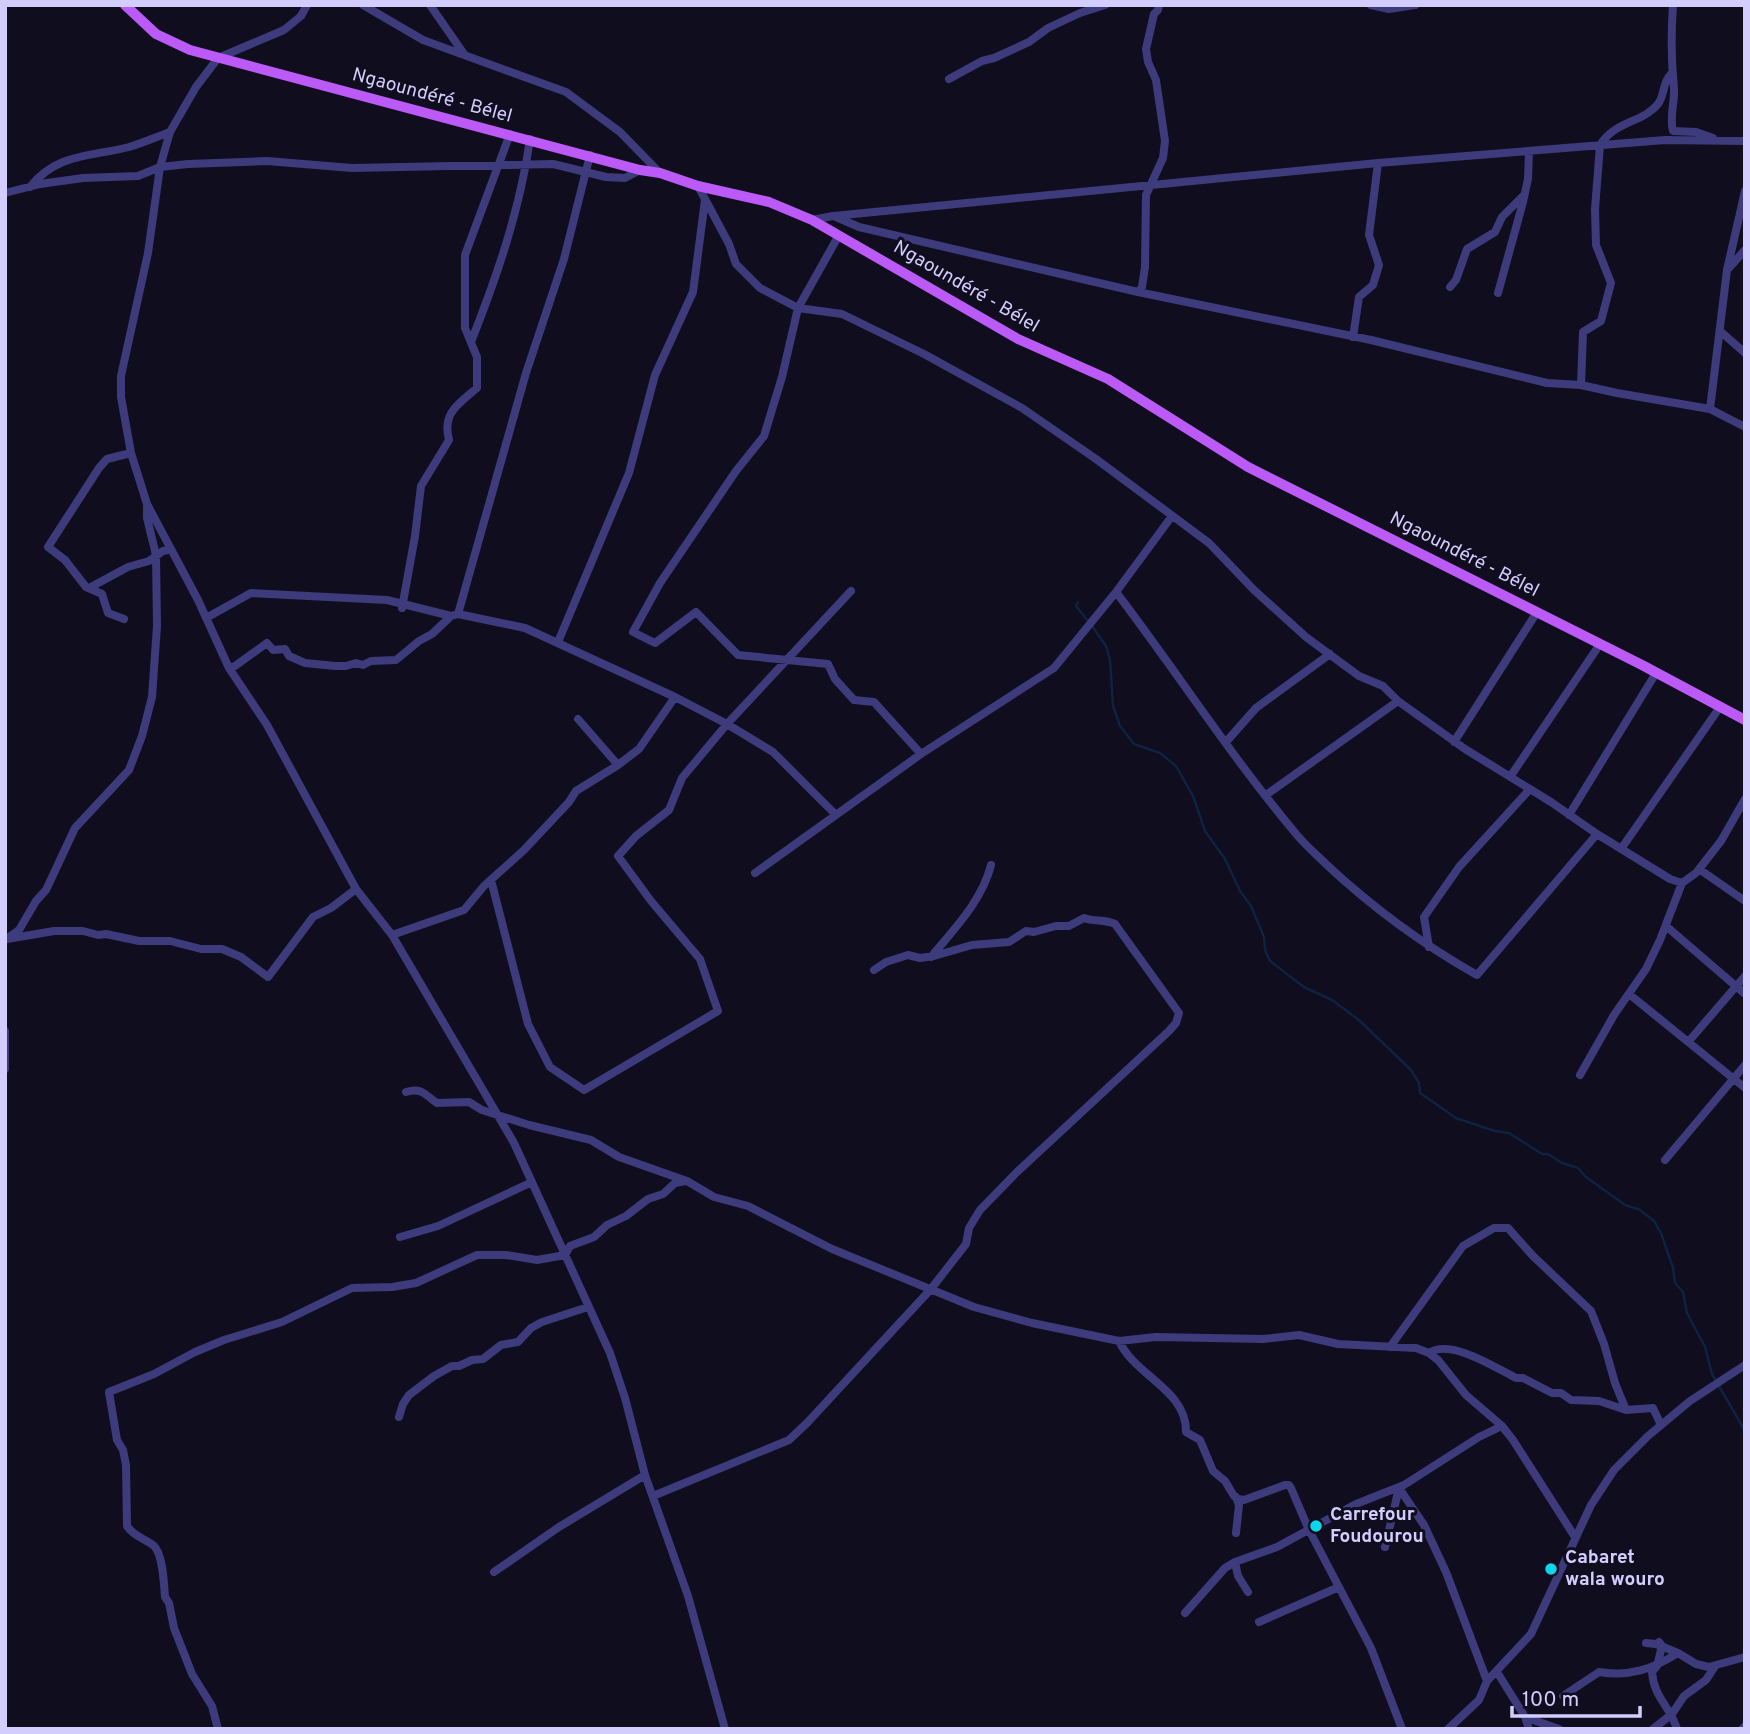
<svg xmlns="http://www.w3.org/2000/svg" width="1750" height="1734" font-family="Overpass,sans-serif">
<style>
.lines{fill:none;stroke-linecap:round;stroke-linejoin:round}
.stream{stroke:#0e2242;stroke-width:2.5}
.minor{stroke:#3d3b7b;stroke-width:8}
.major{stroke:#bb5af7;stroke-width:10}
.poi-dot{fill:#0bd6ea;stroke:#100d1f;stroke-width:2.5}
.labels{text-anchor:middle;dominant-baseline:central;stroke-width:6;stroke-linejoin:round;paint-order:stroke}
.street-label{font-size:19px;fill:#d2cdfd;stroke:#100d1f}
.poi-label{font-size:19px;font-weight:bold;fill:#d2cdfd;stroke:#100d1f;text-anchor:start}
</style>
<rect width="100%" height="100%" fill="#100d1f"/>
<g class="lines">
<path class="stream" d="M1078,602l-2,4 12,15
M1092,626l14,20 4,14 3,46 7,20 14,18 26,9 16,13 17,30 12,35 20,28 15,32 11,15 13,31 1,13 5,11 34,26 28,13 27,20 52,50 8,13 1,10 36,25 39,13 14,2 33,21h6l14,9 16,5 8,9 39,28 15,5 14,11 7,12 12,35 2,15 8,9 4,21 18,34 7,27 33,57"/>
<path class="minor" d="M307,5l-6,11 -17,14 -66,28 -22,29 -26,45 -10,35 -12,86 -27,123v21l10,56 16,51 51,96 31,68 38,57 89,164 36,46 122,208 96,210 15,45 20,77 43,121 37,133
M363,5l60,35 143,52 54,40 40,41
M430,5l34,49
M1371,5l18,4 26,-4
M1673,5c-2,28 -2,55 1,83 1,14 -5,29 -1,43l23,1 17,6
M949,79l33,-18 12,-3 35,-16 19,-14 32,-15 25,-8
M698,186l31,58 7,20 24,24 38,20 44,6 82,40 98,54 74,51 113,84 45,47 52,47 53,39 24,10 15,15 67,48 86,53 46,32 73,45 12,4
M30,187c27,-34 60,-30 99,-40 14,-4 27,-10 41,-15
M1745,191l-18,79 -17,139 35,18
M5,193l35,-9 43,-6 55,-2 22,-9 28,-3 79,-3 85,7 201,-4 53,13 19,1 15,-8
M836,217l23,10 279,65 233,48 176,43 34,2 36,8 93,16
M812,220l21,-4 545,-53 287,-23 80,1
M1728,269l17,-19
M1450,287l6,-7 11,-31 28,-17 7,-15 22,-22
M1138,292l4,-5 3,-20 1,-72 17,-37 2,-17 -9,-61 -8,-18 -2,-13 8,-35 4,-4 1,-5
M1498,293l25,-91 5,-23 1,-28
M1720,331l25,22
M1353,337l6,-40 14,-12 6,-20 -10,-30 9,-72
M471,342c26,-66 49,-132 59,-203
M1581,385l2,-53 18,-11 10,-38 -15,-38 -1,-36 5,-64c16,-25 43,-22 58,-41 7,-9 4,-21 13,-30
M89,588l39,-21 21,-6 14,-10 8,-2
M1116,592c61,80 116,166 181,243 9,11 20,20 30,30 46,43 95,79 150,110l120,-141
M402,608l13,-72 6,-50 28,-46c-7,-27 9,-36 28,-52v-31l-12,-29v-73l45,-121
M458,614l68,-241 38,-114 26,-104
M206,618l45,-25 136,7 64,16
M124,619l-16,-6 -6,-19 -16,-7 -21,-27 -17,-13 51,-79 8,-9 24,-6
M558,642l71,-169 26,-98 38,-83 12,-92
M229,668l6,-2 32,-23 6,7 12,-1 4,7 16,7 30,3h11l10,-3 7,2 8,-4 25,-1 23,-19 13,-7 19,-18 7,-2 67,14 150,69 52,27 46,28 63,63
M1226,742l30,-34 74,-54
M1454,742l83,-130
M921,754l133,-86 62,-76 56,-76
M618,765l21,-16 36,-52
M1510,777l90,-133
M1266,795l132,-94
M1569,815l87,-142
M1621,849l99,-142
M1699,869l46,32
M755,873l166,-119 -47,-52 -20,-2 -19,-21 -7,-15 -90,-9 -42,-43 -41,31 -22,-11 27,-49 76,-112 28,-35 18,-59 16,-69 41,-73
M491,880l37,144 22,43 34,23 134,-79 -18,-52 -49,-58 -33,-45 18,-20 33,-26 13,-32 45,-54 124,-133
M1666,926l79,68
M392,935l72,-25 20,-24 40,-36 45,-48 7,-11 42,-26 -40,-46
M7,939l47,-8h29l15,4 8,-1 33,7h31l31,8h21l19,8 27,20 45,-60 18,-9 25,-19
M5,940l14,-10 17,-29 10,-11 29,-62 54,-58 13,-34 10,-39 5,-71 -1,-71 -9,-37v-11
M1429,947l-5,-30 35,-50 71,-78
M931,957c23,-28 51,-56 60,-92
M1629,994l116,94
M5,1031v38
M1689,1041l56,-65
M1580,1075l34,-60 32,-46 14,-29 22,-57 14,-10 25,-32 24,-42
M406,1092c16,-5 19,3 31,11l32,-1 13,8 47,15 62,15 28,17 68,24 27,16 34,9 84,43 142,58 58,16 87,18 37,-4 107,2 36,-4 39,9 78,4 13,5 9,7 28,35 36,31 11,14 62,97
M1665,1160l80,-95
M400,1237l38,-11 94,-44
M1119,1341c16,35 68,49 67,91l14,8 13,31 12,10 9,15 4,3 6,1 41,-15h4l2,3 18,42 62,118 31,81
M1390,1347l73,-101 31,-18h14l25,28 58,55 13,33 11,39 11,27 27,-2 8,17
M1429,1353c21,-15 67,15 87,25h7l29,15h9l10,7 28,1 27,9
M399,1417l4,-13 6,-9 25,-19 18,-10h7l13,-6 11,-1 18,-14 17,-3 13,-14 11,-6 46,-15
M653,1496l136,-56 18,-17 124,-134 35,-45 3,-16 11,-18 37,-38 152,-141 7,-8 3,-10 -64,-89c-11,-5 -20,-2 -31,-6l-15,8h-13l-22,6 -8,-1 -17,11 -37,3 -38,11 -14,2 -12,-3 -22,7 -12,8
M1236,1497l3,8 -3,28
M1385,1547l14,-59 25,37 22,47 41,109
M494,1572l65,-45 86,-52
M1248,1592l-10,-16 -3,-14 42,-15 79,-43 48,-19 75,-48 23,-11
M1185,1613l40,-45 10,-6
M1259,1622l80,-35
M1659,1642l3,4 -5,20 -5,6c2,26 18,34 25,57
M1646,1643l10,1 22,9
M1497,1672l28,45 4,12
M1563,1696l36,-24c30,5 54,-3 79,-19l18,11 13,3 36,-10
M1525,1717l34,12
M218,1729l-6,-23 -20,-32 -18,-46 -5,-25 -4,-6c-1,-12 -2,-43 -11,-51 -9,-8 -20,-9 -27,-20l-1,-61 -3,-15 -6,-10 -8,-48 45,-18 41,-22 29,-12 58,-18 70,-34 40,-1 24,-4 61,-28h29l31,5 28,-5 5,-9 24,-9 13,-12 19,-9 22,-17 15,-5 12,-11 11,-2
M1448,1729l31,-29 8,-19 44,-47 60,-129 23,-35 34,-34 42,-35 55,-36
M1653,1729l19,-15 12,-18 22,-16 9,-14
M1742,1729l3,-3"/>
<path class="major" d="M125,5l31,29 34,16 450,120 20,3 38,13 71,16 43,18 206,119 90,40 140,88 394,198 103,55"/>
</g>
<g class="poi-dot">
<circle cx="1316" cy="1526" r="7"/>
<circle cx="1551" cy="1569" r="7"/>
</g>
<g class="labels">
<g class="street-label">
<text transform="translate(432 96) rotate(15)">Ngaoundéré - Bélel</text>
<text transform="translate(966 287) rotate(30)">Ngaoundéré - Bélel</text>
<text transform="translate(1464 555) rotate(27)">Ngaoundéré - Bélel</text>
</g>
<g class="poi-label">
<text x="1330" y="1515">Carrefour<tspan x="1330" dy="22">Foudourou</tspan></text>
<text x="1565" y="1558">Cabaret<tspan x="1565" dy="22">wala wouro</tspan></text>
</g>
</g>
<rect width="1750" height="1734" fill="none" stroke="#d2cdfd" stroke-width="14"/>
<path d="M1512 1706v10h128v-10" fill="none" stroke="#d2cdfd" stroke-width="3.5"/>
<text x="1522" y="1706" font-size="21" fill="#d2cdfd" stroke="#100d1f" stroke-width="5" paint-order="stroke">100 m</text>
</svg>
